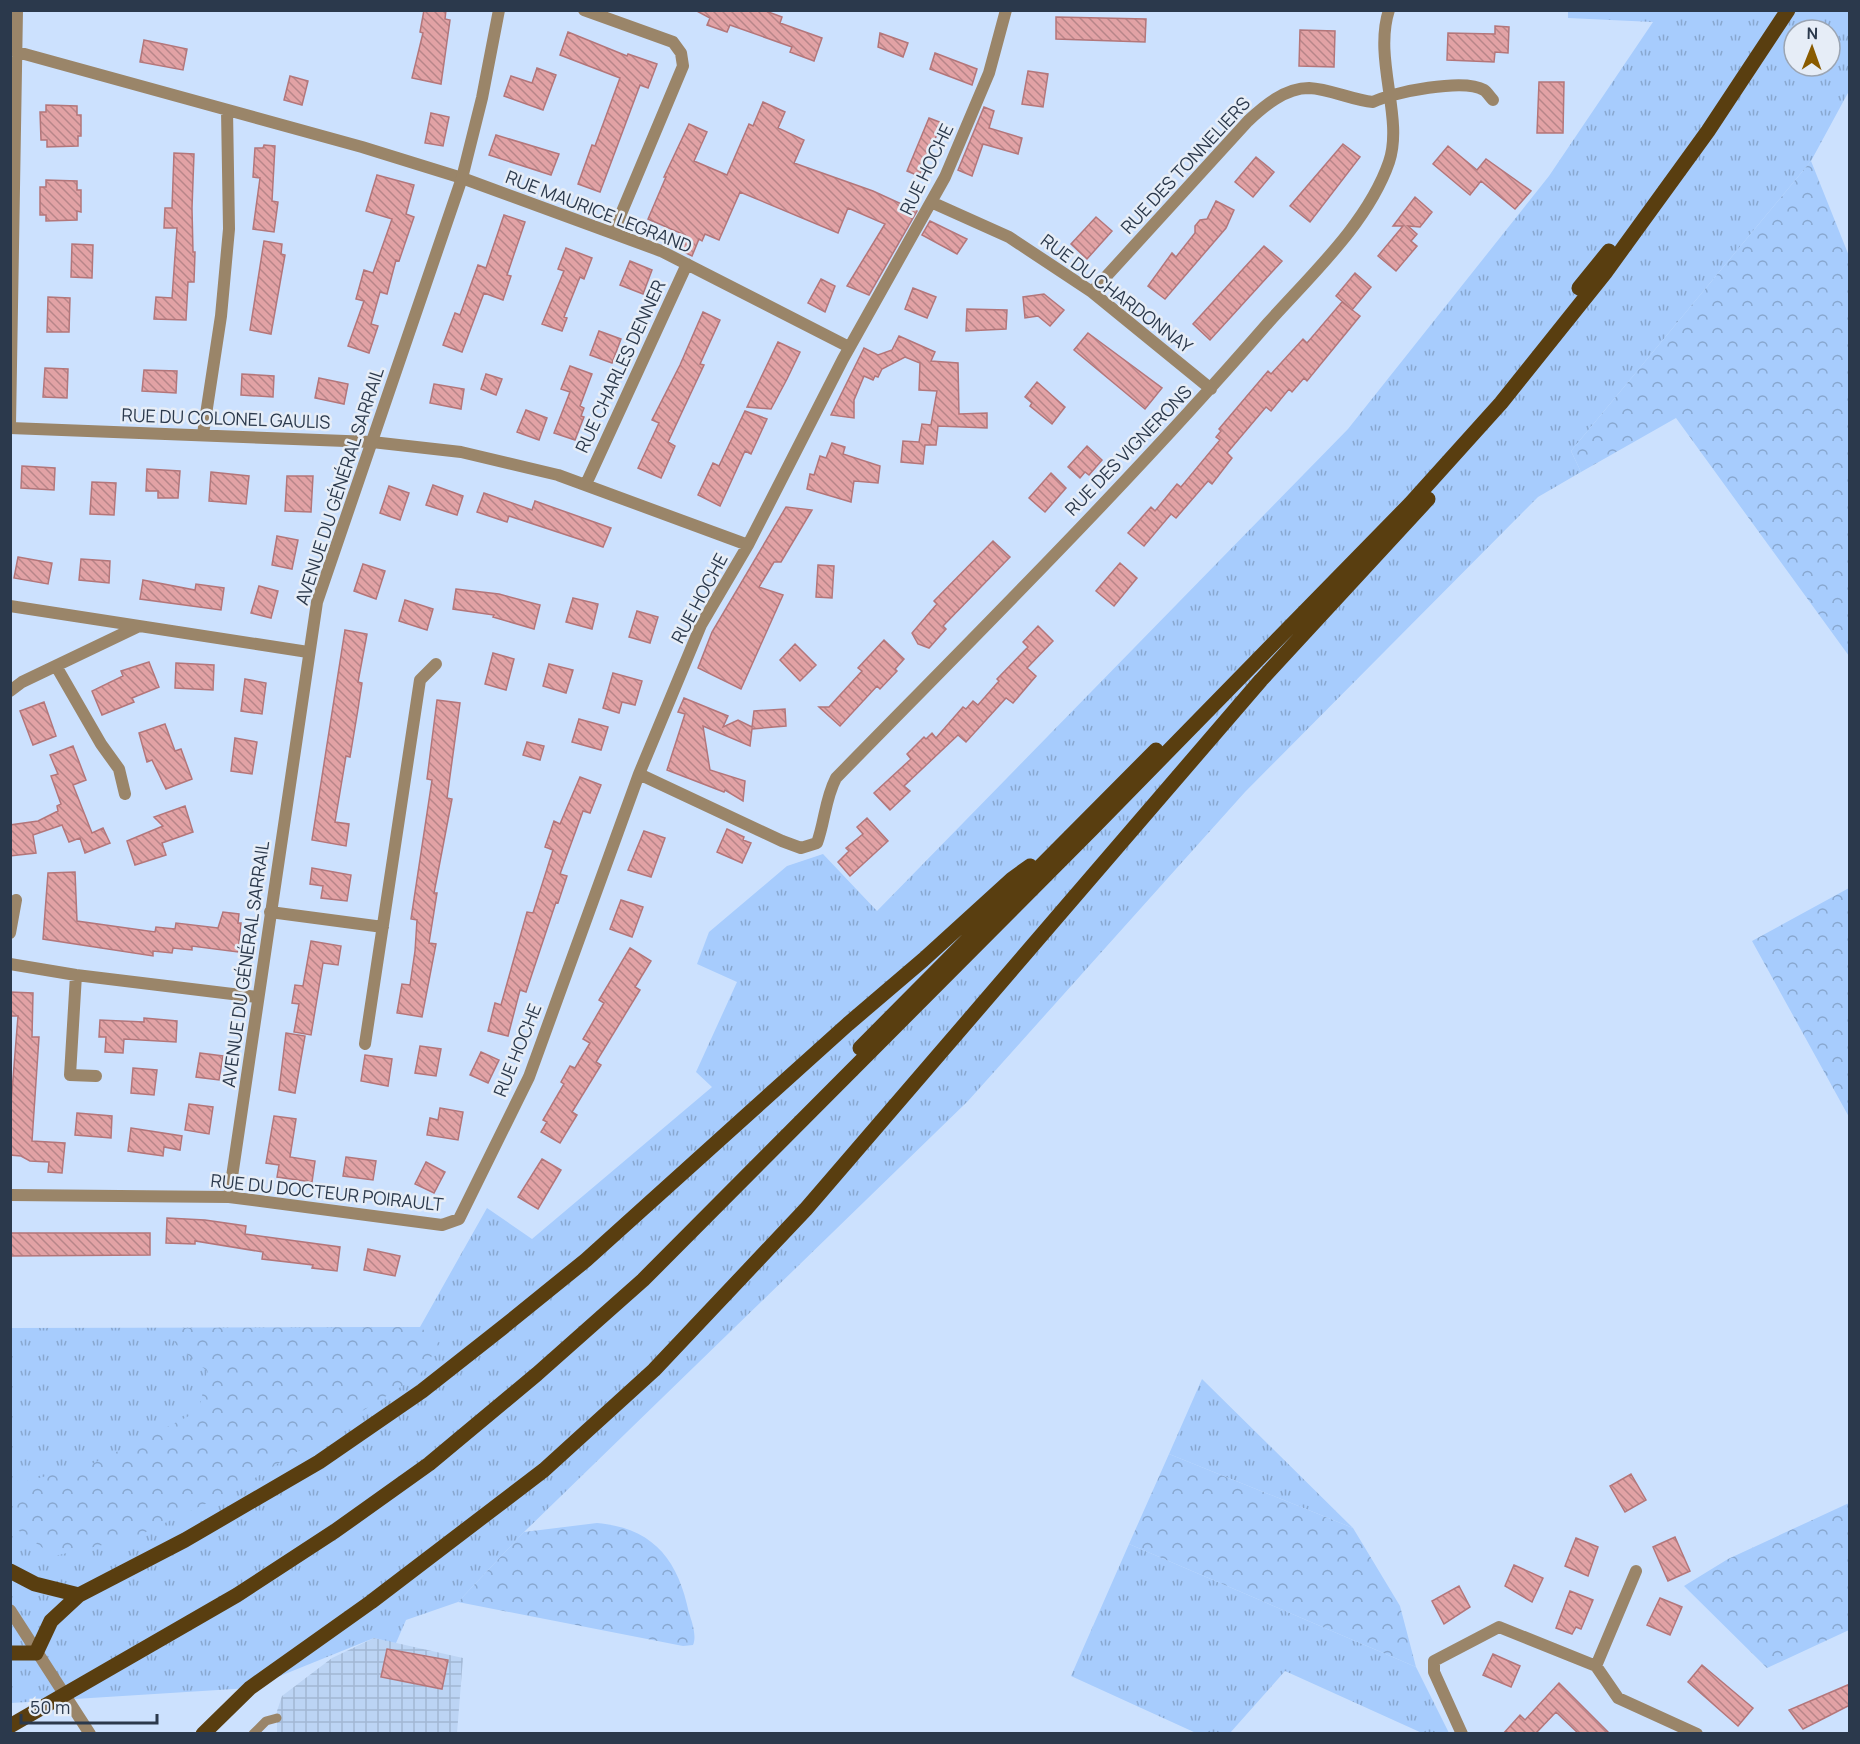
<svg xmlns="http://www.w3.org/2000/svg" width="1860" height="1744" font-family="Manrope,sans-serif">
<style>
.industrial{fill:url(#industrial-grid)}
.grass{fill:url(#grass-tufts);fill-rule:evenodd}
.forest{fill:url(#forest-crowns)}
.building{fill:url(#building-back-hatch);stroke:#b3767a;stroke-width:1.5}
.lines{fill:none;stroke-linecap:round;stroke-linejoin:round}
.service{stroke:#9a8569;stroke-width:9}
.minor{stroke:#9a8569;stroke-width:12}
.tertiary{stroke:#9a8569;stroke-width:12}
.primary{stroke:#593e10;stroke-width:15}
.labels{text-anchor:middle;dominant-baseline:central;stroke-width:5;stroke-linejoin:round;paint-order:stroke}
.street-label{font-size:18px;fill:#2b394c;stroke:#e6edf7}
</style>
<defs>
<pattern id="industrial-grid" width="8" height="8" patternUnits="userSpaceOnUse" patternTransform="scale(1.5)"><rect width="8" height="8" fill="#bcd4f4"/><path d="M0 4h8M4 0v8" fill="none" stroke="#a2b7d3"/></pattern>
<pattern id="grass-tufts" width="24" height="20" patternUnits="userSpaceOnUse" patternTransform="scale(1.5)"><rect width="24" height="20" fill="#a7ccfd"/><path d="M3 7l-1-3M5 7V3M7 7l1-3M15 17l-1-3M17 17v-4M19 17l1-3" fill="none" stroke="#88a7cf"/></pattern>
<pattern id="forest-crowns" width="20" height="18" patternUnits="userSpaceOnUse" patternTransform="scale(1.5)"><rect width="20" height="18" fill="#a7ccfd"/><path d="M2 6a3 3 0 1 1 6 0M12 15a3 3 0 1 1 6 0" fill="none" stroke="#88a7cf"/></pattern>
<pattern id="building-back-hatch" width="6" height="6" patternUnits="userSpaceOnUse" patternTransform="scale(1.5)"><rect width="6" height="6" fill="#e2a2a5"/><path d="M-1 5l2 2M0 0l6 6M5-1l2 2" fill="none" stroke="#b78589"/></pattern>
</defs>
<rect width="100%" height="100%" fill="#cce1fe"/>
<path class="industrial" d="M374,1638l89,20 -6,75 -183,1 3,-2v-21l5,-15 50,-38z"/>
<path class="grass" d="M1568,11h281v80l-38,70 -240,290 10,21 -43,25 -293,295 -277,309 -444,431 -66,70 -52,18 -10,23 -22,-5 -124,50 -239,15v-375l409,-1 67,-119 45,31 180,-152 -16,-15 41,-90 -40,-18 12,-32 78,-66 36,-12 54,57 471,-482 201,-253 104,-154 -85,-4zM1794,30h36v36h-36z
M1202,1379l151,149 -184,-74z
M1129,1544l287,123 33,66h-27l-137,-62 -55,62h-34l-125,-57z"/>
<path class="forest" d="M1811,161l38,95v400l-173,-238 -95,54 -10,-21z
M1849,888v229l-97,-176z
M420,1327l20,16 -20,32 -183,114 -104,49 -79,18 -39,-28 -2,-33 6,-12 71,-18 109,-54 8,-40 -32,-27 -1,-16z
M1169,1454l184,74 47,78 16,61 -287,-123z
M1849,1503v127l-82,38 -83,-82 44,-27z
M597,1523c56,5 81,36 92,90 3,9 8,23 4,32l-10,1 -225,-44 66,-70z"/>
<path class="building" d="M424,10h22l-1,9 5,1 -9,64 -29,-6 11,-45 -3,-1z
M695,10h68l19,7 -2,6 42,15 -8,23 -24,-9 2,-5 -62,-22 -3,7 -20,-7 3,-7z
M1056,17l90,2 -1,23 -89,-3z
M1495,26l14,1 -1,26 -13,-1 -1,10 -47,-2 1,-27 47,1z
M1300,30l35,1 -1,36 -35,-1z
M568,32l59,24 1,-2 29,10 -9,24 -8,-3 -40,107 -22,-8 14,-39 3,1 25,-68 -60,-23z
M880,33l28,10 -5,14 -25,-10z
M144,40l43,9 -4,21 -43,-8z
M935,53l42,16 -5,16 -42,-16z
M537,68l19,7 -13,35 -39,-14 7,-20 21,7z
M1028,71l20,3 -5,33 -21,-3z
M290,76l18,5 -6,24 -18,-5z
M1539,82h25l-1,51h-26z
M763,102l22,10 -7,16 26,12 -10,23 79,28 44,20 -48,84 -22,-9 38,-62 -37,-16 -10,25 -98,-41 -21,48 -14,-6 -3,7 -3,-2 -7,17 -14,-7 7,-14 -37,-16 18,-42h-2l25,-53 18,8 -13,29 33,14 22,-51 4,2z
M46,105l31,1v9h4v21h-3v10l-31,1v-7h-6l-1,-28h6z
M984,107l10,4 -5,17 33,10 -4,16 -35,-10 -11,32 -14,-6z
M431,113l18,4 -6,29 -18,-3z
M929,118l13,5 -23,53 -12,-5z
M496,135l63,19 -8,21 -62,-20z
M1343,144l17,13 -50,65 -20,-16z
M264,145l11,1 -3,55 6,1 -4,30 -21,-3 7,-51 -7,-1 2,-29h8z
M1448,146l29,24 9,-11 45,32 -16,18 -34,-28 -11,14 -37,-31z
M174,153l20,1 -2,54 1,44h2l-1,30h-6l-2,38 -32,-1 2,-22 16,1 5,-70h-13l1,-20h7z
M1256,157l18,15 -21,25 -18,-15z
M377,175l37,10 -8,29 8,3 -15,44 -3,-1 -9,34 -7,-2 -9,32 7,2 -9,27 -21,-7 16,-45 -8,-2 8,-29 9,3 19,-54 -26,-8z
M46,180l31,1v9h4v22l-4,-1v9l-31,1v-6h-6v-28h6z
M1415,197l17,15 -12,15 -12,-1 9,8 -6,7 6,5 -21,25 -18,-15 25,-30h-10z
M1216,201l18,9 -8,18 -61,71 -17,-13 24,-33 4,4 19,-24v-7l5,-6 7,-1z
M504,215l21,7 -18,53 4,1 -8,24 -19,-7 -22,59 -19,-7 12,-32 5,2 18,-50 8,3z
M1096,217l16,14 -25,28 -16,-15z
M930,221l37,18 -10,15 -35,-19z
M264,241l18,3 -1,10 4,1 -14,79 -21,-4z
M72,244l21,1 -1,33 -21,-1z
M1264,246l18,15 -72,79 -17,-16z
M566,248l26,10 -8,21 -4,-2 -16,40 3,1 -5,13 -20,-7 22,-53 -6,-2z
M630,261l22,9 -9,24 -23,-9z
M1355,273l16,14 -19,23 -16,-14z
M821,279l14,7 -10,26 -17,-9z
M913,288l23,9 -9,21 -22,-9z
M1044,294l20,16 -14,16 -12,-10 -13,2 -2,-21z
M48,297l22,1 -1,34h-22z
M1342,302l18,14 -53,65 -3,-3 -12,14 -3,-3 -18,22 -5,-4 -39,46 5,5 -20,26 -4,-3 -32,37 -5,-4 -27,32 -16,-13 23,-26 4,4 22,-27 4,3 39,-47 -4,-3 5,-6 -2,-2 49,-58 3,3 32,-35 4,4z
M967,309l40,1 -1,19 -40,2z
M703,312l17,8 -20,44 4,1 -36,77 7,4 -14,32 -23,-10 21,-45 -7,-3 28,-55z
M599,331l22,8 -9,24 -22,-8z
M1088,333l74,55 -17,21 -71,-59z
M899,336l36,16 -4,9 27,2 1,51 28,-1v15l-49,-2 -2,19h-11l-2,19 -22,-2 2,-21 16,1 3,-18 9,1 6,-34 -18,-1 1,-27 -15,-6 -23,12 -4,8 -3,-1 -2,4 -9,-4 -10,24v18l-23,-3 33,-67 14,7 14,-5z
M778,342l22,10 -13,27 -16,30 -24,-2z
M570,366l22,8 -12,32 4,2 -3,8 3,1 -9,23 -21,-7 16,-41 -9,-3z
M45,368l23,1 -1,29 -24,-1z
M144,370l33,1 -1,22 -34,-2z
M242,374l32,2 -1,21 -32,-2z
M486,374l16,5 -6,16 -15,-6z
M319,378l29,6 -4,20 -29,-6z
M1037,382l28,25 -13,17 -22,-18 2,-3 -7,-6z
M434,384l30,5 -3,20 -31,-6z
M526,410l21,8 -8,22 -22,-8z
M745,411l22,8 -16,35 -6,-3 -25,55 -22,-11 15,-32 6,3z
M832,443l13,4 -2,7 37,12 -2,17 -24,-2 -3,21 -44,-13 3,-15 4,1 6,-19 6,2z
M1087,446l15,14 -13,15 -4,-3 -5,6 -12,-11z
M22,466l33,2 -1,22 -33,-2z
M147,469l33,2 -2,27h-20v-7h-12z
M211,472l38,4 -3,28 -37,-3z
M1051,473l15,15 -21,24 -16,-14z
M287,476h26l-2,36 -26,-1z
M92,482l24,1 -2,32 -24,-1z
M433,485l30,11 -6,19 -31,-10z
M389,486l20,7 -9,27 -20,-7z
M484,493l48,17 3,-9 76,27 -8,19 -94,-31 -2,6 -30,-10z
M786,507l26,3 -31,52h-7l-15,25 24,8 -42,94 -43,-21 14,-36z
M277,536l21,4 -6,29 -20,-4z
M993,541l17,16 -67,69 3,3 -17,19 -11,-4 -6,-11 25,-29 -3,-3z
M18,557l34,6 -4,21 -34,-6z
M81,559l29,2 -1,22 -30,-3z
M1120,563l17,15 -23,28 -18,-15z
M363,564l22,7 -9,28 -22,-8z
M818,565l16,1 -2,32 -16,-1z
M143,580l52,10 1,-6 28,4 -3,22 -81,-11z
M259,586l19,5 -7,27 -20,-5z
M456,589l43,5 41,11 -6,24 -41,-12 1,-2 -41,-6z
M573,598l25,6 -6,25 -26,-7z
M405,600l28,9 -6,21 -28,-9z
M637,611l21,6 -8,26 -21,-6z
M1038,626l15,15 -26,27 9,8 -23,27 -7,-5 -40,44 -8,-7 -54,51 6,5 -20,19 -16,-17 37,-34 -4,-5 17,-17 2,2 6,-6 4,5 27,-31 3,2 7,-8 5,4 21,-24 -2,-2 31,-32 -5,-5z
M345,630l22,4 -9,48 4,1 -4,26 -8,48 -4,-1 -11,66 14,2 -3,22 -34,-6z
M884,640l20,19 -9,10 2,2 -17,18 -3,-3 -37,40 -21,-19h10l33,-36 -4,-3z
M795,644l21,21 -16,16 -20,-21z
M493,653l21,6 -8,31 -21,-6z
M149,662l10,25 -27,11 2,4 -32,13 -10,-24 31,-15 -2,-5z
M176,663l38,2 -1,25 -38,-2z
M549,664l24,6 -7,23 -23,-7z
M613,673l29,8 -7,24 -13,-3 -3,11 -16,-5z
M245,679l21,4 -4,31 -21,-3z
M684,698l44,18 -5,11 15,-7 14,7 2,-16 31,-2 1,17 -34,3 -2,17 -47,-20 7,44 35,11 -2,20 -18,-11 -1,2 -57,-22 18,-56 -7,-2z
M437,700l23,3 -13,95 5,1 -18,94h3l-8,50 7,1 -14,73 -25,-4 5,-29 8,1 5,-34 2,-31 -6,-1 21,-139 -5,-1z
M44,702l12,34 -23,9 -13,-34z
M579,719l29,8 -7,23 -29,-8z
M165,724l10,27 6,-2 11,30 -26,10 -14,-29 -5,2 -8,-29z
M235,738l22,4 -5,32 -21,-3z
M527,742l17,4 -4,14 -17,-5z
M73,746l13,34 -13,5 19,48 11,-5 7,15 -25,10 -5,-15 -11,4 -7,-17 -29,10 3,18 -26,3v-31l28,-4 20,-10 -1,-5 4,-2 -10,-28 7,-2 -8,-19z
M580,777l21,8 -11,28 -7,-2 -23,63 7,2 -9,27 -2,-1 -30,90 -6,-2 -12,46 -20,-5 7,-28 6,2 26,-93 6,1 20,-63 -8,-3 9,-26 6,3z
M185,806l8,26 -31,11 4,12 -31,10 -8,-24 36,-15 -9,-9z
M867,818l21,23 -38,35 -12,-14 11,-11 -3,-3 17,-14 -6,-7z
M727,829l17,8 -1,3 8,3 -9,20 -25,-11z
M644,831l21,7 -14,39 -23,-7z
M312,868l39,7 -4,26 -26,-3 2,-12 -13,-2z
M75,872l2,49 78,11 1,-5 19,2 1,-6 42,5 5,-16 16,2 -1,9h3l-3,29 -46,-6v4l-19,-2 -1,5 -19,-2v5l-110,-17 5,-66z
M621,900l22,7 -11,30 -22,-8z
M311,941l30,5 -3,19 -15,-2 -12,72 -17,-3 5,-28 -7,-1 3,-18 8,1z
M630,948l21,13 -16,26 5,3 -44,72 5,3 -29,47 5,3 -17,28 -19,-11 6,-10 -4,-2 21,-36 -3,-2 9,-16 5,2 15,-25 -7,-4 21,-36 -5,-3z
M10,992l23,1 -1,44h7l-7,104 33,2 -3,30 -14,-1 1,-10 -19,-1 -9,-5 -11,-1v-39l8,-100h-8z
M144,1018l33,3 -1,21 -52,-3 -1,14 -18,-1 1,-15h-7l1,-17 44,2z
M286,1033l19,3 -10,57 -16,-3z
M420,1046l21,3 -5,27 -21,-3z
M481,1052l18,8 -11,23 -18,-8z
M200,1053l23,3 -4,24 -23,-3z
M365,1055l27,4 -4,27 -27,-5z
M133,1068l24,2 -3,25 -23,-2z
M189,1104l24,3 -4,27 -24,-4z
M440,1108l23,4 -5,28 -31,-5 3,-17 8,2z
M77,1113l35,3 -1,22 -36,-3z
M274,1116l22,3 -6,38 25,4 -3,21 -35,-5 2,-12 -13,-2z
M131,1128l51,8 -2,14 -16,-3 -1,9 -35,-5z
M346,1157l30,4 -3,19 -30,-4z
M542,1159l19,11 -23,39 -20,-12z
M426,1162l19,10 -11,21 -19,-9z
M167,1218l38,2 41,6 -1,8 95,13 -3,24 -25,-3 1,-3 -51,-6 1,-7 -68,-11v3l-29,-1z
M10,1233h140v22l-140,1z
M368,1249l32,7 -5,20 -31,-6z
M1631,1474l15,26 -21,12 -15,-26z
M1675,1537l15,34 -22,10 -15,-34z
M1576,1538l22,9 -10,29 -23,-10z
M1514,1565l29,13 -11,24 -27,-16z
M1459,1586l11,21 -26,17 -12,-23z
M1570,1591l23,9 -12,29 -5,-2 -4,7 -16,-6z
M1660,1598l22,9 -12,28 -23,-10z
M387,1649l61,11 -6,29 -61,-12z
M1493,1654l27,12 -9,21 -28,-12z
M1702,1665l51,43 -15,18 -50,-44z
M1559,1683l51,51h-31l-23,-22 -19,20 2,2h-36l17,-19 5,5z
M1850,1684v21l-47,24 -14,-19z"/>
<g class="lines">
<path class="service" d="M253,1734l13,-13 11,-3"/>
<path class="minor" d="M584,10l89,32 8,11 2,13 -70,167
M10,50l352,97 100,31 199,73 188,96
M931,202l78,35 83,55 119,97
M1092,292l156,-171c16,-15 37,-33 61,-33 21,1 43,12 64,14 20,-10 91,-24 111,-12 3,2 6,7 9,10
M10,425l7,-415
M10,428l362,14 89,10 97,23 190,70
M203,434l18,-118 8,-87 -2,-119
M586,484l101,-220
M10,606l298,46
M56,666l45,78 18,25 6,25
M10,691l12,-9 115,-55
M639,774l143,67 19,7 16,-5c8,-22 8,-44 19,-65 146,-149 295,-297 432,-455 42,-47 100,-100 121,-161 15,-44 -16,-103 0,-152
M270,912l113,15
M10,933l6,-33
M10,964l66,11 181,22
M76,975l-6,100 26,1
M365,1044l55,-364 16,-16
M10,1195l219,2 213,28 17,-6 70,-142 110,-303 62,-149 47,-80 95,-186 102,-182 44,-104 17,-63
M1596,1666l40,-95
M1462,1734l-28,-62v-11l65,-34 97,39 22,32 79,36"/>
<path class="tertiary" d="M229,1197l88,-595 145,-424 20,-80 17,-88
M10,1610l80,124"/>
<path class="primary" d="M1579,288l30,-37
M860,1048l296,-298
M10,1571l25,13 44,11
M10,1653h26l15,-32 28,-26 106,-55 134,-78 103,-71 80,-63 84,-68 262,-236 75,-64 89,-81 18,-13
M10,1726l227,-131 98,-64 94,-67 108,-90 106,-94 449,-451 318,-325 91,-101 104,-130 103,-142 80,-121
M203,1734l47,-46 121,-86 173,-132 110,-100 152,-161 455,-529 167,-181"/>
</g>
<g class="labels">
<g class="street-label">
<text transform="translate(1185 165) rotate(-47)">RUE DES TONNELIERS</text>
<text transform="translate(926 169) rotate(-64)">RUE HOCHE</text>
<text transform="translate(599 211) rotate(21)">RUE MAURICE LEGRAND</text>
<text transform="translate(1117 293) rotate(37)">RUE DU CHARDONNAY</text>
<text transform="translate(620 366) rotate(-65)">RUE CHARLES DENNER</text>
<text transform="translate(226 418) rotate(2)">RUE DU COLONEL GAULIS</text>
<text transform="translate(1128 450) rotate(-46)">RUE DES VIGNERONS</text>
<text transform="translate(339 486) rotate(-72)">AVENUE DU GÉNÉRAL SARRAIL</text>
<text transform="translate(699 598) rotate(-62)">RUE HOCHE</text>
<text transform="translate(245 964) rotate(-82)">AVENUE DU GÉNÉRAL SARRAIL</text>
<text transform="translate(517 1050) rotate(-68)">RUE HOCHE</text>
<text transform="translate(327 1192) rotate(6)">RUE DU DOCTEUR POIRAULT</text>
</g>
</g>
<rect width="1860" height="1744" fill="none" stroke="#2b394c" stroke-width="24"/>
<g transform="translate(1812 48) rotate(1)"><circle r="28" fill="#e6edf7" stroke="#9ba5b3" stroke-width="1.5"/>
<path d="M0-4.5L10 22L0 15L-10 22Z" fill="#895b00"/>
<text y="-9" font-size="16" font-weight="bold" text-anchor="middle" fill="#2b394c">N</text>
</g>
<path d="M21 1714v9h136v-9" fill="none" stroke="#2b394c" stroke-width="3"/>
<text x="30" y="1714" font-size="18" fill="#2b394c" stroke="#e6edf7" stroke-width="4.5" paint-order="stroke">50 m</text>
</svg>
